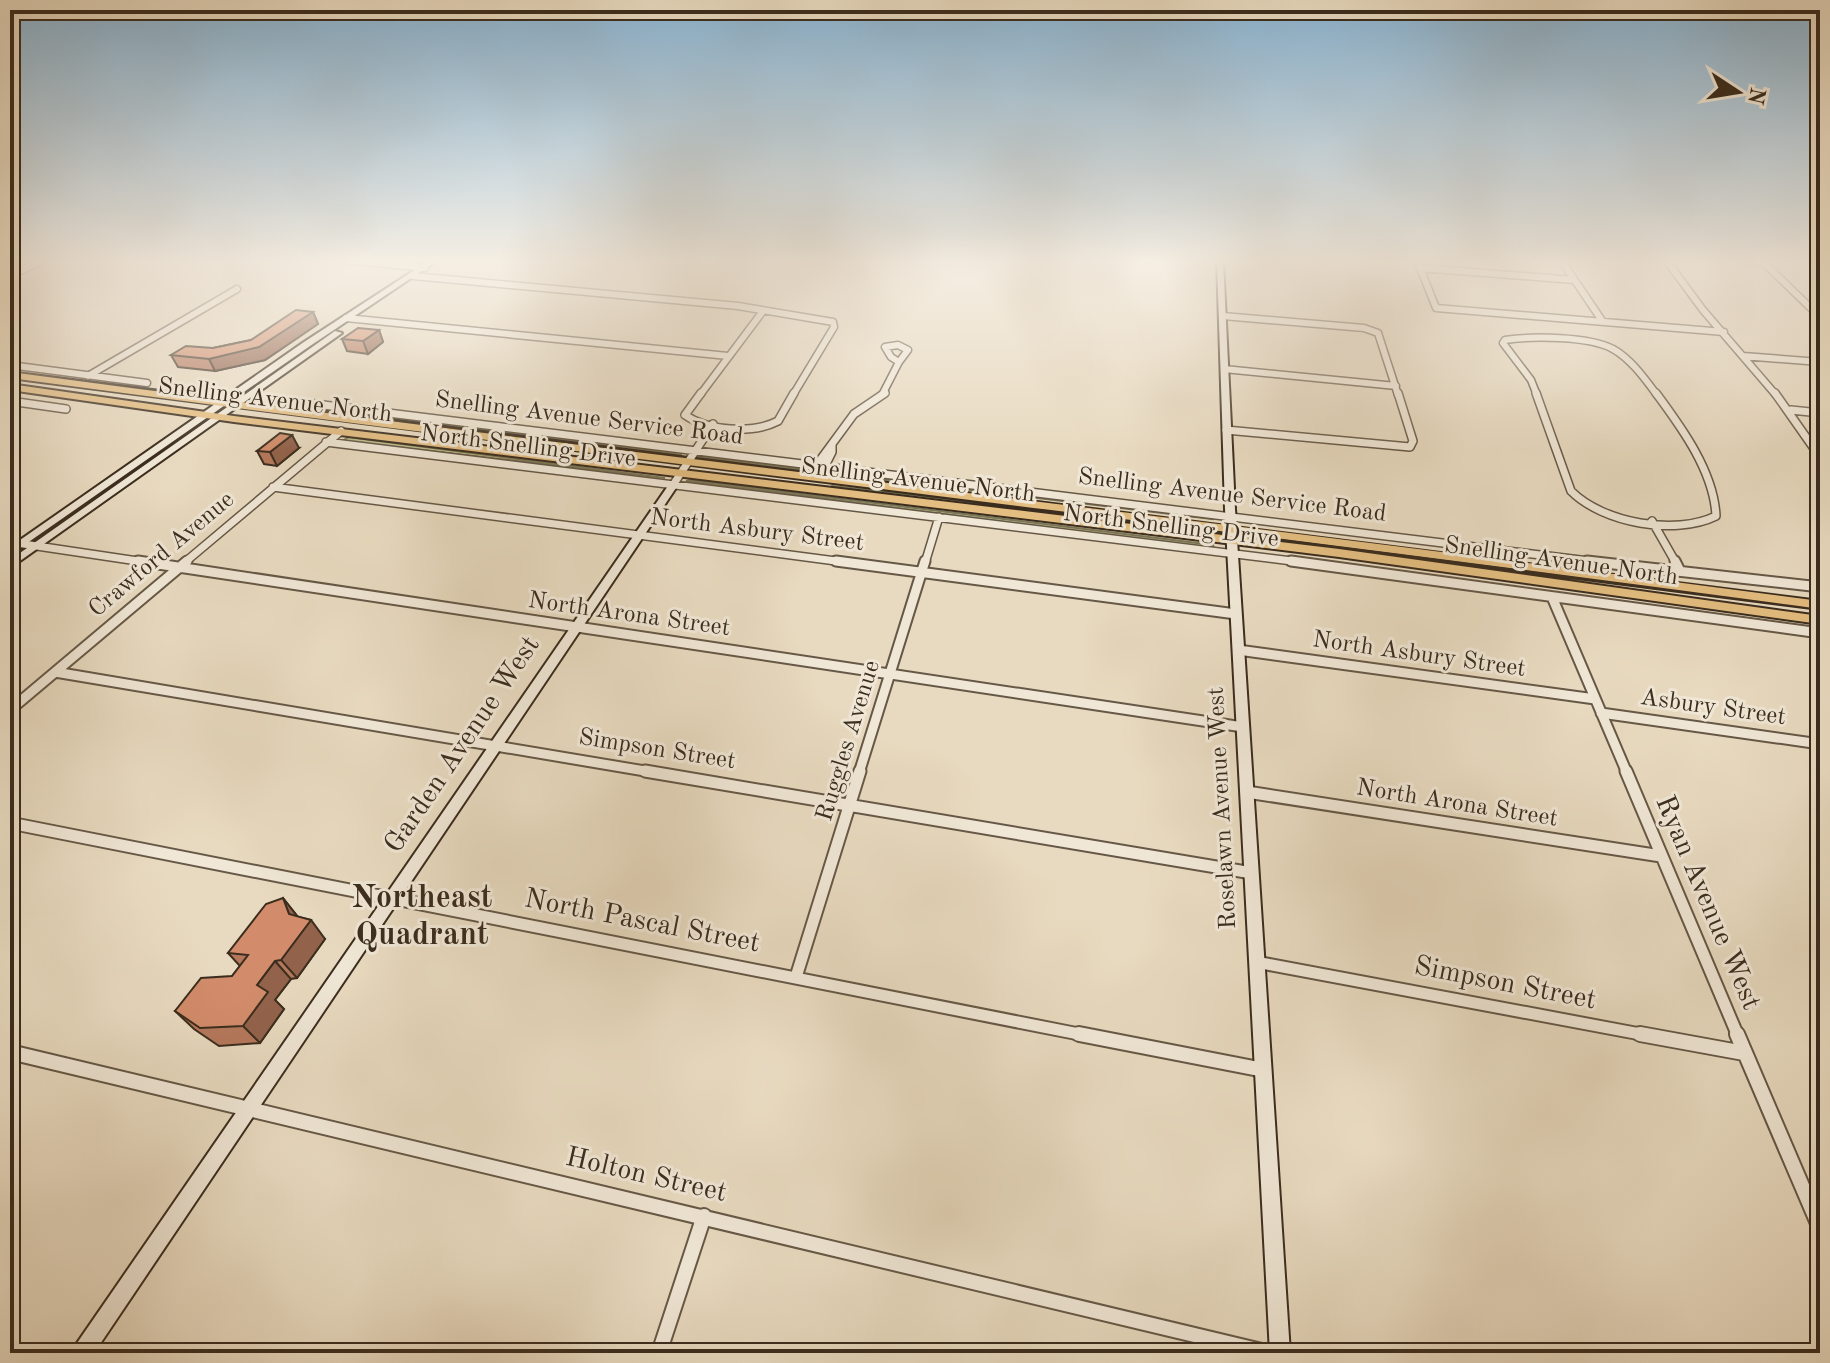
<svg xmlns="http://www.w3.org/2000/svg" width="1830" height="1363" font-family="'Old Standard TT',serif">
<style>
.green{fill:#bbbe8e;stroke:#7b7656;stroke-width:2}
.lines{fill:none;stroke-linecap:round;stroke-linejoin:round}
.street-far4-casing{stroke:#665846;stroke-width:9}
.street-far3-casing{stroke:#665846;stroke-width:10}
.street-far2-casing{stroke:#665846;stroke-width:13}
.street-far1-casing{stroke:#665846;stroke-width:15}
.street-casing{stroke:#665846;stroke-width:18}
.secondary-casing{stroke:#3b2d1e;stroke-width:4}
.primary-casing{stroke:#3b2d1e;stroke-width:4}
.street-far4{stroke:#f0e7d6;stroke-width:6}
.street-far3{stroke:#f0e7d6;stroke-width:7}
.street-far2{stroke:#f0e7d6;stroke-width:9}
.street-far1{stroke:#f0e7d6;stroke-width:11}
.street{stroke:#f0e7d6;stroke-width:14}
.secondary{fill:#f0e7d6;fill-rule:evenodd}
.primary{fill:#e4bd80;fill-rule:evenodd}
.wall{fill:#b5785c;stroke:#3b2d1e;stroke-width:2}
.shaded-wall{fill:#93624b;stroke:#3b2d1e;stroke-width:2}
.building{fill:#d28c6b;stroke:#3b2d1e;stroke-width:2}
.labels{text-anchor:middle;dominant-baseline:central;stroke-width:6;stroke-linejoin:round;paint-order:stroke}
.street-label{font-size:24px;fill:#3b2d1e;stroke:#f0e7d6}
.near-street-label{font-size:28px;fill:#3b2d1e;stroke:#f0e7d6}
.near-neighbourhood-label{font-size:32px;font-weight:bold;fill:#3b2d1e;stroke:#f0e7d6}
</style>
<rect width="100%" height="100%" fill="#e8dac0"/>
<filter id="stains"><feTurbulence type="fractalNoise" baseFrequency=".0025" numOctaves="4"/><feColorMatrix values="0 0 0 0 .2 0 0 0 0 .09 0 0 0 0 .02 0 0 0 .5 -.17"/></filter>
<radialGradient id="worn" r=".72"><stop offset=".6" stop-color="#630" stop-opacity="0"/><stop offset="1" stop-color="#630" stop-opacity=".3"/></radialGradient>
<path class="green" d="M377,414l305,41 -311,-38z
M348,437l317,41 -322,-37z
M703,457l510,60v2l-512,-61z
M690,480l523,65 1,4 -528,-68z
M832,486l229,25 -56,-2 -174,-21z"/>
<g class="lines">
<g class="street-far4-casing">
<path id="street-far4" d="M346,260l79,8
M1417,260l19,48 288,24
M1561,260l42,62
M1666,260l37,50 73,85
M1744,260l18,2
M1761,260l59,57
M1420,268l154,12
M10,276l33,-16
M413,276l325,30 95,16 1,5 -41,68
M1223,316l141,12 14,5 20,62
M346,318l382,38
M898,345l10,5 -9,12 -8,-5 -6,-10z
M1743,356l77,6
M10,365l137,18
M1224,369l172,17
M88,376l149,-87
M700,395l63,-84
M882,395l17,-33
M1537,395l-6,-15 -28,-37 2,-3c27,-4 84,-4 108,9 18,10 32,30 44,46"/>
</g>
<g class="street-far3-casing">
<path id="street-far3" d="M701,393l-16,22c23,16 68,19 93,6l16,-28
M1536,393l35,98c32,32 104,45 145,25 -2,-44 -34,-88 -60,-123
M1775,393l45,64
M10,401l56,8
M307,403l1298,160
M1791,410l29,3
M1226,430l184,17 3,-6 -15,-48
M326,442l982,121
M815,467l39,-53 31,-21
M824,468l8,-16v-8
M673,485l40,-61
M273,487l578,76
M1652,521l24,42
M10,542l141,21
M184,563l157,-132
M925,563l14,-46"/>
</g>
<g class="street-far2-casing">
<path id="street-far2" d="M138,561l1105,166
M836,561l400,53
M1291,561l529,72
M1587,561l233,26
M1675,561l5,10
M1552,597l75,176
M1238,650l357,49
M55,672l602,101
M10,710l177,-149
M1601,713l219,31
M859,773l66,-212"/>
</g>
<g class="street-far1-casing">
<path id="street-far1" d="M645,771l607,102
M1626,771l112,265
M1247,792l414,64
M10,823l1079,213
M1256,962l395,74
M796,977l64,-206"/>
</g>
<g class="street-casing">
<path id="street" d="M1079,1034l185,36
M1640,1034l104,19
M1737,1034l83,194
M10,1052l1260,301
M659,1353l45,-137"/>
</g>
<g class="secondary-casing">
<path id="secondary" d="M430,260h8l-128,86 -300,209v-8l294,-205z
M1217,260h6l12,249 55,844h-20l-45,-844z
M335,331l7,2 -332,235v-8z
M673,482l5,3 -584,868h-22l3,-7 595,-863z"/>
</g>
<g class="primary-casing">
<path id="primary" d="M10,372c603,80 1207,149 1810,229v8c-603,-82 -1207,-150 -1810,-231z
M10,384l224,32 1105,133 481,67v8l-481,-67 -1105,-135 -224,-32z"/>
</g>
<use href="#street-far4" class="street-far4"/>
<use href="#street-far3" class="street-far3"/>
<use href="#street-far2" class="street-far2"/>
<use href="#street-far1" class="street-far1"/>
<use href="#street" class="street"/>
<use href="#secondary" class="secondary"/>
<use href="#primary" class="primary"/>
</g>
<path class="wall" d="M313,312l5,12 -53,36 -50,11 -37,-4 -7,-12 42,-7 38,-8z
M379,330l4,12 -15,12 -21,-3 -5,-12z
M299,448l-22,18 -13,-2 -7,-13z
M283,898l15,19 27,22 -28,39 -6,1 -16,21 9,9 -24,34 -41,3 -25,-17 -19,-18 57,-35 8,-10 -12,-13z"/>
<path class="shaded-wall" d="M313,312l5,12 -53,36 -50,11 -6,-12z
M379,330l4,12 -15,12 -5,-13z
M292,435l7,13 -22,18 -7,-14z
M283,898l15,19 13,3 14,19 -28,39 -16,-18 8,-46z
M275,961l16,18 -16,21 9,9 -24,34 -17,-17 14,-41z"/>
<path class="building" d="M296,310l17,2 -54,35 -50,12 -38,-4 15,-9 27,2 38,-8z
M358,328l21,2 -16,11 -21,-2z
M280,433l12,2 -22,17 -13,-1z
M283,898l6,16 22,6 -30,40 -6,1 -18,24 11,7 -25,34 -43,2 -25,-17 26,-33 31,-2 16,-21 -20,-2 38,-49z"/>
<linearGradient id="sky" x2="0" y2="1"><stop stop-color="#89b6d6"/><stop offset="0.58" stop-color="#f5eee3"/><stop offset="1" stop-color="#f5eee3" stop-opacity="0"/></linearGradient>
<rect width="1830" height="451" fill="url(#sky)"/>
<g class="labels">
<g class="street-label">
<text transform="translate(275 401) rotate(7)">Snelling Avenue North</text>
<text transform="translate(589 419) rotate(7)">Snelling Avenue Service Road</text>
<text transform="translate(528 447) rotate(7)">North Snelling Drive</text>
<text transform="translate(918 481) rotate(7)">Snelling Avenue North</text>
<text transform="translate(1232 496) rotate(7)">Snelling Avenue Service Road</text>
<text transform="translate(1171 527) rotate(7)">North Snelling Drive</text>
<text transform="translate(757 531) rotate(7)">North Asbury Street</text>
<text transform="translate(162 555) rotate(-40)">Crawford Avenue</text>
<text transform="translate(1561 562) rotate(8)">Snelling Avenue North</text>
<text transform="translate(629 615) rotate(8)">North Arona Street</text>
<text transform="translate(1419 655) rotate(8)">North Asbury Street</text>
<text transform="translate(1713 708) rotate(8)">Asbury Street</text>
<text transform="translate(849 741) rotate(-73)">Ruggles Avenue</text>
<text transform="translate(657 750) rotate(9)">Simpson Street</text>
<text transform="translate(1457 804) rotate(9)">North Arona Street</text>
<text transform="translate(1223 808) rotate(-93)">Roselawn Avenue West</text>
</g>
<g class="near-street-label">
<text transform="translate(463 745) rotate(-56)">Garden Avenue West</text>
<text transform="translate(1707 903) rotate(67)">Ryan Avenue West</text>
<text transform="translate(642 922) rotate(11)">North Pascal Street</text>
<text transform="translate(1505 984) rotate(11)">Simpson Street</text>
<text transform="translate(646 1176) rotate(13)">Holton Street</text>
</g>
<g class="near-neighbourhood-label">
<text x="422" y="899">Northeast<tspan x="422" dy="37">Quadrant</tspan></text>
</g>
</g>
<rect width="1830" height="1363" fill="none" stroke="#e8dac0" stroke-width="40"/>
<rect x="12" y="12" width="1806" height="1339" fill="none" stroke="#3b2d1e" stroke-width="4"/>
<rect x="20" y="20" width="1790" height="1323" fill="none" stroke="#3b2d1e" stroke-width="2"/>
<g transform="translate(1738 92) rotate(102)" stroke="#f0e7d6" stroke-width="6" paint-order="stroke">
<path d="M0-6L14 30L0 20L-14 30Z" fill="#3b2d1e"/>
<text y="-12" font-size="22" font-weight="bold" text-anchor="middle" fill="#3b2d1e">N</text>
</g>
<rect width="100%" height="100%" filter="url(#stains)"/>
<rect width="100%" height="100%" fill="url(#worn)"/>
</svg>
